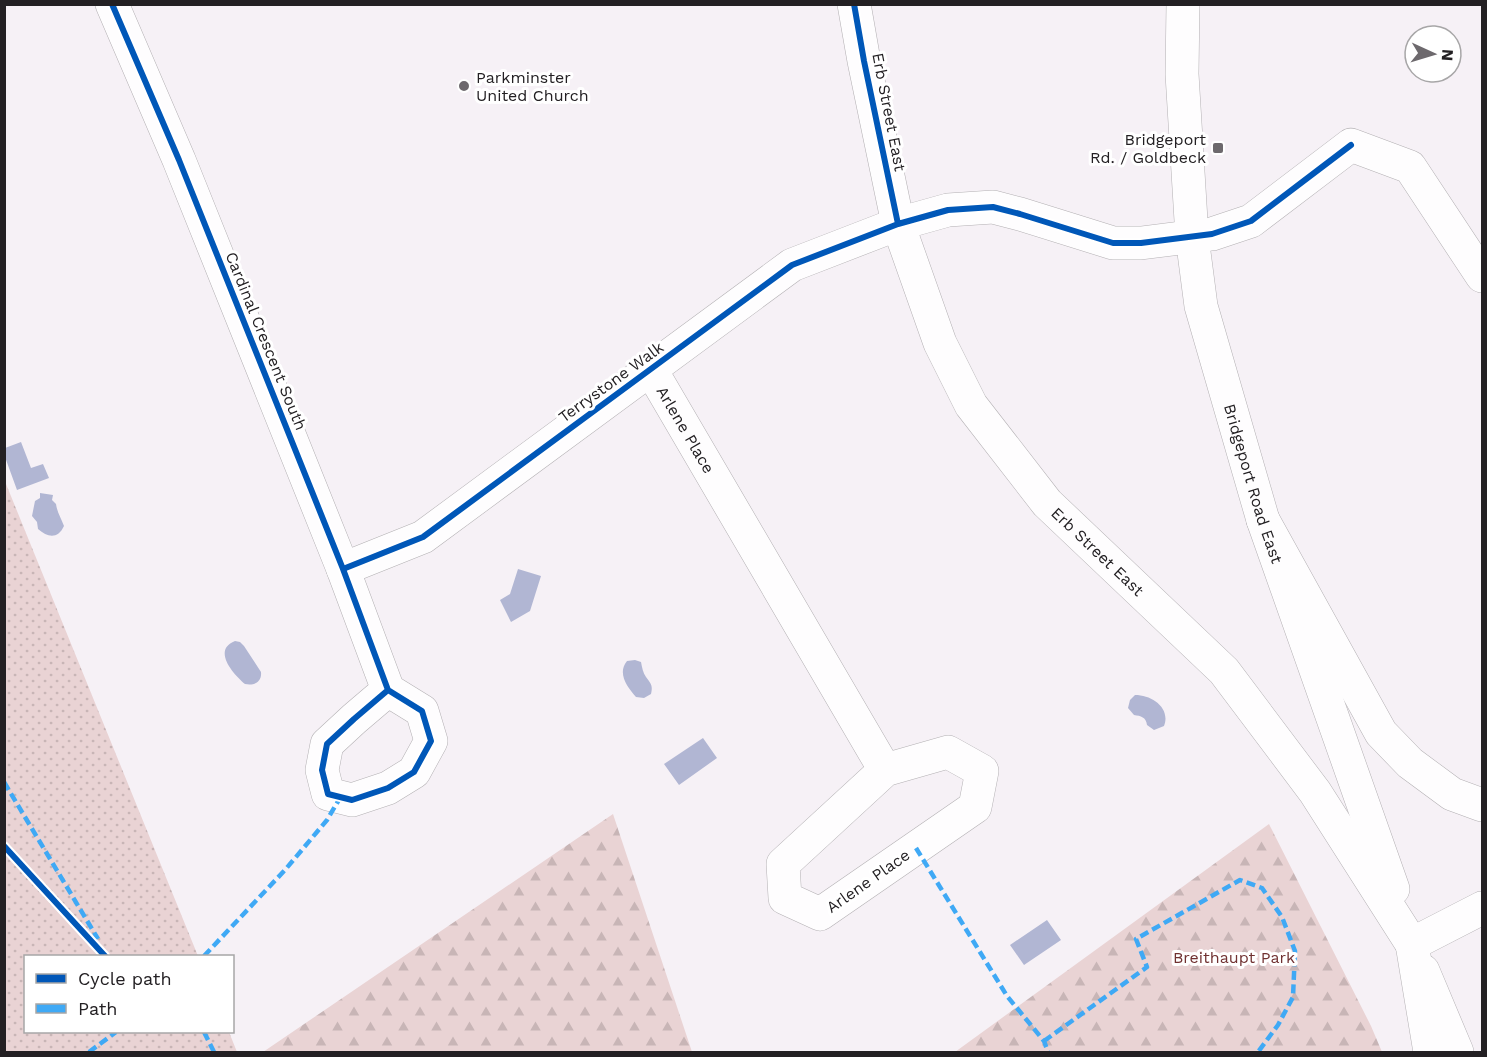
<svg xmlns="http://www.w3.org/2000/svg" width="1487" height="1057" font-family="'Work Sans',sans-serif">
<style>
.grass{fill:url(#grass-dots)}
.forest{fill:url(#forest-firs)}
.water{fill:#b1b6d3}
.lines{fill:none;stroke-linecap:round;stroke-linejoin:round}
.minor-casing{stroke:#b3b0b3;stroke-width:34}
.major-casing{stroke:#b3b0b3;stroke-width:34}
.highway-casing{stroke:#b3b0b3;stroke-width:34}
.minor{stroke:#fefdfe;stroke-width:33}
.major{stroke:#fefdfe;stroke-width:33}
.highway{stroke:#fefdfe;stroke-width:33}
.quiet{stroke:#3fa9f5;stroke-width:4.5;stroke-dasharray:9 4.5;stroke-linecap:butt}
.cycleway-casing{stroke:#fff;stroke-width:10}
.cycleway{stroke:#0057b8;stroke-width:6}
.poi-dot{fill:#6d696d;stroke:#fff;stroke-width:2}
.labels{text-anchor:middle;dominant-baseline:central;stroke-width:6;stroke-linejoin:round;paint-order:stroke}
.poi-label{font-size:16px;fill:#232023;stroke:#fff;text-anchor:start}
.street-label{font-size:16px;fill:#232023;stroke:#fff}
.park-label{font-size:16px;fill:#703131;stroke:#fff}
</style>
<defs>
<pattern id="grass-dots" width="8" height="8" patternUnits="userSpaceOnUse" patternTransform="scale(1.5)"><rect width="8" height="8" fill="#e9d3d4"/><path d="M2 2h.1M6 6h.1" fill="none" stroke="#c8b5b6" stroke-width="1.8" stroke-linecap="round"/></pattern>
<pattern id="forest-firs" width="22" height="20" patternUnits="userSpaceOnUse" patternTransform="scale(1.5)"><rect width="22" height="20" fill="#e9d3d4"/><path d="M5 1l3.5 6h-7zM16 11l3.5 6h-7z" fill="#c8b5b6"/></pattern>
</defs>
<rect width="100%" height="100%" fill="#f6f1f6"/>
<path class="grass" d="M4,479l194,477h-172v76h203l8,20h-232z"/>
<path class="forest" d="M613,814l79,238h-429z
M1269,824l102,202 11,26h-427z"/>
<path class="water" d="M21,442l10,26 12,-4 6,14 -32,12 -12,-33v-9z
M40,493l13,2 -1,5 4,4c1,8 5,14 8,22 -6,13 -16,12 -26,3l-1,-7 -5,-6 3,-15 5,-3z
M518,569l23,7 -11,35 -19,11 -11,-22 10,-6z
M235,641l5,1 4,4 17,26c1,10 -7,14 -16,12 -12,-10 -33,-34 -10,-43z
M635,660l6,2c1,5 2,11 5,15 5,7 7,8 5,17l-7,4 -8,-1c-9,-10 -19,-24 -9,-36z
M1135,695c17,0 36,13 29,31l-10,4 -7,-5c-1,-8 -6,-9 -13,-10l-6,-7 2,-8z
M703,738l14,20 -38,27 -15,-21z
M1047,920l14,20 -37,25 -14,-20z"/>
<g class="lines">
<g class="minor-casing">
<g id="minor">
<path d="M112,4l67,156 164,409 45,121 34,21 9,30 -17,31 -26,16 -36,12 -24,-6 -6,-24 5,-26 27,-25 34,-29"/>
<path id="s1" d="M651,370l234,400"/>
<path d="M343,569l80,-32 369,-272 106,-41 50,-14 45,-3 27,7 93,29h28l71,-9 39,-13 100,-76 59,22 72,109"/>
<path d="M948,752l34,19 -7,36 -155,107 -35,-16 -2,-34 102,-94z"/>
</g>
</g>
<g class="major-casing">
<g id="major">
<path id="s2" d="M854,4l10,57 34,163 42,119 31,62 76,98 177,168 91,121 97,152"/>
<path id="s3" d="M1183,4l-1,70 10,163 9,69 62,214 130,369"/>
<path d="M1423,971l34,81"/>
</g>
</g>
<g class="highway-casing">
<path id="highway" d="M1263,520l118,213 29,30 42,31 30,11
M1430,1052l-18,-108 70,-36"/>
</g>
<use href="#minor" class="minor"/>
<use href="#major" class="major"/>
<use href="#highway" class="highway"/>
<path class="quiet" d="M4,782l94,157
M916,848l91,148 37,45 4,11
M204,956l81,-86 42,-50 13,-22
M204,1032l10,20
M1044,1041l103,-74 -11,-28 104,-59 22,8 20,29 13,34 -2,46 -15,28 -20,27
M89,1052l27,-20"/>
<g class="cycleway-casing">
<path id="cycleway" d="M112,4l67,156 164,409 45,121 34,21 9,30 -17,31 -26,16 -36,12 -24,-6 -6,-24 5,-26 27,-25 34,-29
M854,4l10,57 34,163
M343,569l80,-32 369,-272 106,-41 50,-14 45,-3 27,7 93,29h28l71,-9 39,-13 100,-76
M4,846l101,110"/>
</g>
<use href="#cycleway" class="cycleway"/>
</g>
<g class="poi-dot">
<circle cx="464" cy="86" r="6"/>
<rect x="1212" y="142" width="12" height="12" rx="3"/>
</g>
<g class="labels">
<g class="poi-label">
<text x="476" y="77">Parkminster<tspan x="476" dy="18">United Church</tspan></text>
<text x="1206" y="139" text-anchor="end">Bridgeport<tspan x="1206" dy="18">Rd. / Goldbeck</tspan></text>
</g>
<g class="street-label">
<text transform="translate(889 112) rotate(79)">Erb Street East</text>
<text transform="translate(266 341) rotate(68)">Cardinal Crescent South</text>
<text transform="translate(611 382) rotate(-36)">Terrystone Walk</text>
<text stroke="none"><textPath href="#s1" startOffset="69">Arlene Place</textPath></text>
<text stroke="none"><textPath href="#s3" startOffset="488">Bridgeport Road East</textPath></text>
<text stroke="none"><textPath href="#s2" startOffset="614">Erb Street East</textPath></text>
<text transform="translate(868 881) rotate(-35)">Arlene Place</text>
</g>
<g class="park-label">
<text x="1234" y="957">Breithaupt Park</text>
</g>
</g>
<rect width="1487" height="1057" fill="none" stroke="#232023" stroke-width="12"/>
<rect x="24" y="955" width="210" height="78" fill="#ffffff" stroke="#a7a6a7" stroke-width="1.5"/>
<rect x="36" y="974" width="30" height="9" fill="#0057b8" stroke="#a7a6a7" stroke-width="1.5"/>
<text x="78" y="985" font-size="18" fill="#232023">Cycle path</text>
<rect x="36" y="1004" width="30" height="9" fill="#3fa9f5" stroke="#a7a6a7" stroke-width="1.5"/>
<text x="78" y="1015" font-size="18" fill="#232023">Path</text>
<g transform="translate(1433 54) rotate(94)"><circle r="28" fill="#ffffff" stroke="#a7a6a7" stroke-width="1.5"/>
<path d="M0-4.5L10 22L0 15L-10 22Z" fill="#6d696d"/>
<text y="-9" font-size="16" font-weight="bold" text-anchor="middle" fill="#232023">N</text>
</g>
</svg>
